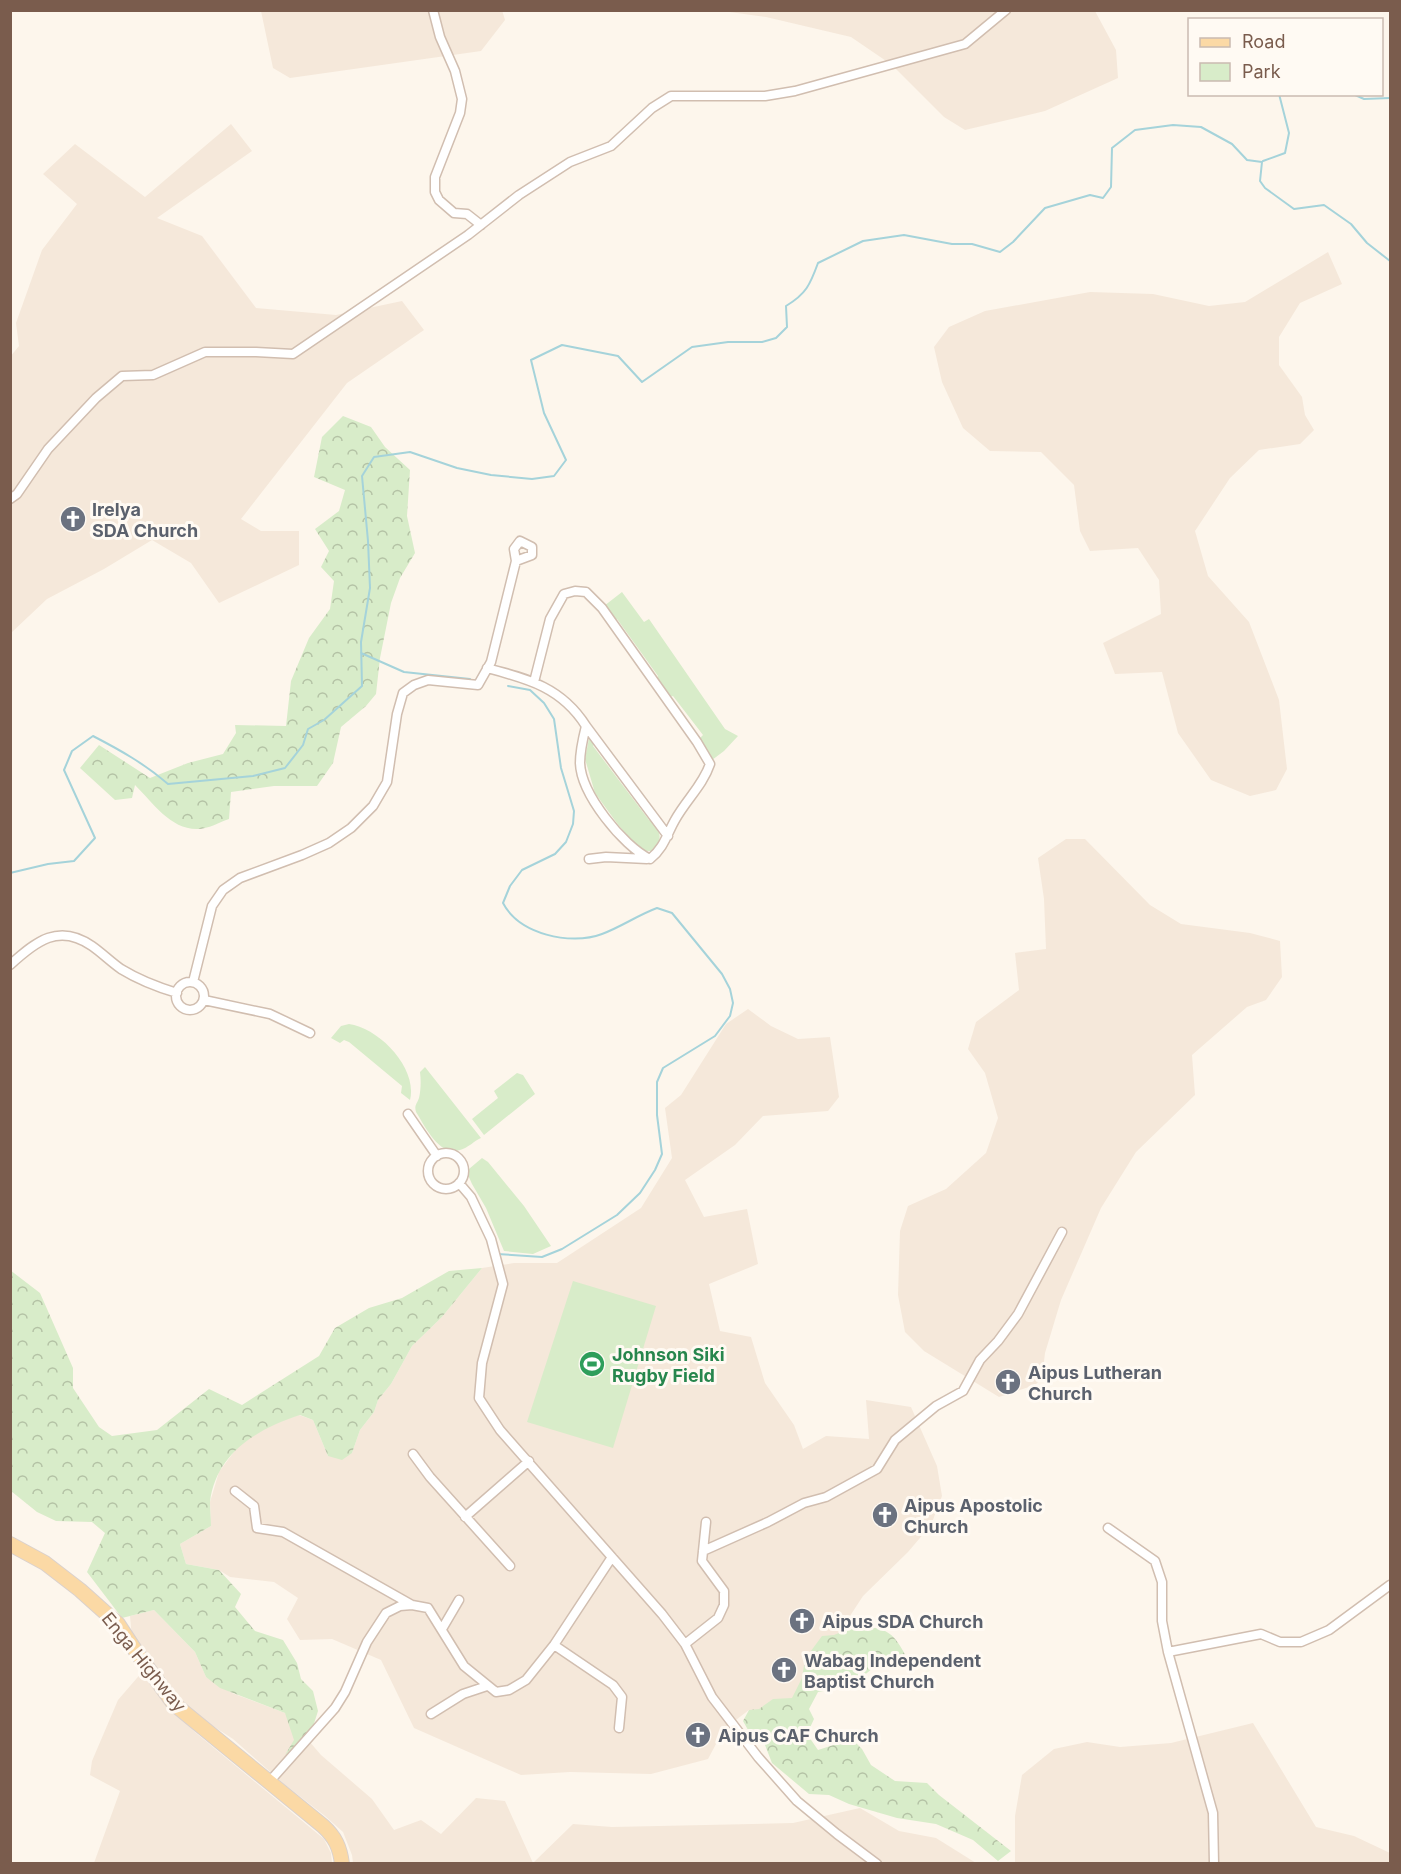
<svg xmlns="http://www.w3.org/2000/svg" width="1401" height="1874" font-family="Inter,sans-serif">
<style>
.residential{fill:#f5e8da}
.green{fill:#d8ecc9}
.forest{fill:url(#forest-crowns)}
.lines{fill:none;stroke-linecap:round;stroke-linejoin:round}
.stream{stroke:#a5d3da;stroke-width:2}
.minor-casing{stroke:#d1beb0;stroke-width:11}
.primary-casing{stroke:#dad1cd;stroke-width:16}
.minor{stroke:#fff;stroke-width:8}
.primary{stroke:#fbd9a5;stroke-width:14}
.labels{text-anchor:middle;dominant-baseline:central;stroke-width:6;stroke-linejoin:round;paint-order:stroke}
.worship-label{font-size:18px;font-weight:bold;fill:#5b616d;stroke:#fffaf3;text-anchor:start}
.leisure-label{font-size:18px;font-weight:bold;fill:#27864d;stroke:#fffaf3;text-anchor:start}
.street-label{font-size:18px;fill:#7a5c4d;stroke:#fffaf3}
</style>
<defs>
<pattern id="forest-crowns" width="20" height="18" patternUnits="userSpaceOnUse" patternTransform="scale(1.5)"><rect width="20" height="18" fill="#d8ecc9"/><path d="M2 6a3 3 0 1 1 6 0M12 15a3 3 0 1 1 6 0" fill="none" stroke="#b4c2a5"/></pattern>
</defs>
<rect width="100%" height="100%" fill="#fdf6ec"/>
<path class="residential" d="M502,10l3,10 -24,31 -191,27 -17,-10 -12,-57z
M722,11h373l21,39 2,28 -73,33 -80,19 -21,-13 -52,-52 -41,-28 -85,-20z
M231,124l21,27 -95,67 45,18 54,72 80,7 66,-14 22,29 -77,53 -106,136 20,12h38v34l-80,38 -28,-40 -39,-23 -48,29 -57,30 -36,34 -1,-276 9,-11 -3,-23 26,-73 35,-46 -34,-30 32,-30 70,53z
M1328,252l14,32 -42,19 -21,34v28l23,32 3,18 9,15 -14,14 -41,6 -29,28 -35,53 13,45 41,46 30,78 8,69 -11,21 -26,6 -39,-16 -33,-47 -16,-61 -47,2 -12,-31 58,-29 -2,-34 -21,-32 -48,3 -10,-20 -6,-46 -33,-33 -51,-1 -27,-23 -21,-46 -8,-35 15,-20 36,-16 105,-19 63,2 56,12 36,-4z
M1066,839h19l65,66 31,19 69,9 30,8 2,36 -16,23 -19,7 -55,48 3,40 -59,57 -35,56 -40,92 -16,53 -3,25 -7,7 -36,12 -75,-46 -19,-19 -7,-37 2,-64 8,-25 38,-17 40,-36 12,-35 -13,-45 -17,-24 8,-27 43,-32 -4,-37 31,-4 -2,-50 -6,-41z
M748,1009l23,17 27,13 32,-2 9,60 -11,14 -65,5 -28,29 -50,35 19,37 43,-8 11,55 -49,20 11,47 31,6 14,46 29,42 9,24 23,-13 43,3 -3,-39 45,7 26,59 5,30 -11,29 -23,27 -45,44 -56,86 -28,37 -30,-9 -25,19 -16,30 -57,15 -81,-2 -49,3 -107,-47 -33,-68 -49,-21 -32,1 -13,-21 11,-21 -24,-16 -44,-5 -11,-7 -33,-6 -6,-20 31,-18 -1,-24 9,-30 20,-27 35,-22 25,-8 14,5 15,36 24,-3 8,-23 14,-18 4,-12 13,-16 21,-38 30,-29 40,-49 32,-5h43l84,-55 31,-50 -7,-50 16,-13 45,-71z
M154,1610l41,42 11,25 26,16 53,20 36,42 51,44 22,31 27,-10 20,14 35,-36 29,3 28,62 40,-39 39,3 181,-4 67,-15 39,23 37,7 40,25h-623l-1,-8 -9,-23 -18,-16 -41,-32 -51,-45 -48,-31 -53,-70 -2,-22z
M143,1671l23,31 30,31 128,106 7,14 1,10h-238l26,-72 -30,-16 2,-14 26,-61z
M1253,1723l63,104 38,9 36,17v11h-376l1,-2v-46l7,-41 32,-26 33,-7 33,5 51,-4z"/>
<path class="green" d="M622,592l22,30 5,-3 76,110 13,7 -14,15 -12,9 -14,-20 5,-5 -30,-39 -4,1 -13,-18 2,-3 -41,-57 -4,2 -9,-15z
M590,733l7,8 -4,5 56,74 4,1c8,12 10,19 -1,30h-8l-7,-5 -18,-20 -24,-33 -10,-34z
M349,1024c30,4 69,44 61,76l-9,-7 1,-7 -53,-44 -5,-2 -4,3 -9,-5 10,-12z
M425,1067l56,71c-7,3 -13,10 -21,12 -21,7 -35,-24 -44,-38 -2,-7 1,-8 3,-14 2,-9 2,-18 1,-26z
M517,1073l6,2 12,19 -51,41 -12,-16 26,-21 -4,-7z
M482,1158l6,4 36,44 27,40 -18,8 -29,-3 -18,-43 -14,-24 -4,-9 1,-6z
M573,1281l83,25 -43,142 -86,-26z"/>
<path class="forest" d="M343,416l28,11 14,20 25,23 -3,46 8,37 -15,25 -9,25 -11,55 -4,36 -10,12 -25,21 -8,36 -16,23h-43l-43,6 -2,27c-9,3 -21,10 -31,10 -27,1 -45,-26 -63,-44l-3,13 -17,2 -35,-32 19,-23 51,33 38,-15 35,-9 13,-21 -1,-8 51,1 5,-45 18,-43 21,-29 4,-28 -13,-14 8,-16 -14,-22 24,-18 6,-21 -31,-13 8,-40z
M482,1268l-40,49 -30,29 -21,38 -13,16 -4,12 -14,18 -8,23 -10,7 -14,-4 -15,-36 -13,-5c-43,14 -84,38 -90,87 0,8 1,16 1,24l-31,18 6,20 33,6 22,24 -6,13 20,24 28,9 14,23 4,16 12,12 5,20 -7,22 -26,22 9,-15 -9,-27 -65,-25 -14,-11 -11,-25 -41,-42 -32,8 -35,-46 18,-39 -13,-11 -36,-1 -19,-9 -26,-21 -1,-221 30,23 33,75v20l26,39 13,9 45,-6 52,-41 33,16 77,-49 16,-28 34,-20 33,-10 47,-27z
M856,1626c32,2 37,5 52,34l-16,8h-19l-22,18 -33,6 -9,17 5,10 -7,15 11,16 34,-11 10,10 9,16 24,16 32,2 12,12 72,56 -13,10 -25,-21 -37,-16 -39,-6 -48,-14 -20,-9 -20,-1 -37,-31 -7,-18 -13,-8 -9,-16 6,-11 10,-1 14,-10 19,-1 10,-20 3,-19 17,-23 12,-1z"/>
<g class="lines">
<path class="stream" d="M1353,94l11,5 26,-1
M1263,161l22,-8 4,-20 -10,-39
M361,653l43,19 66,7
M10,873l38,-9 26,-3 21,-23 -31,-68 8,-19 21,-15c27,14 52,28 75,48l85,-8 32,-8 18,-23 5,-16 16,-9 38,-34 -1,-44 9,-54 -2,-47 -6,-65 12,-19 36,-5 47,16 34,7 41,4 22,-3 12,-16 -22,-47 -13,-53 31,-15 56,11 24,26 50,-35 36,-5h34l14,-4 11,-11 -1,-21c20,-12 24,-21 32,-43l45,-22 41,-6 48,9h20l28,8 13,-10 32,-34 45,-13 13,3 8,-11 1,-39 23,-18 38,-5 28,2 31,17 15,16 15,2 -2,19 5,7 29,21 30,-4 27,19 16,19 23,18
M497,1254l45,3 20,-8 55,-34 23,-22 15,-23 7,-16 -5,-39v-33l6,-14 52,-32 15,-20 3,-13 -3,-14 -8,-15 -50,-61 -15,-5c-19,7 -36,19 -55,26 -32,12 -83,0 -99,-31l7,-17 12,-16 33,-16 11,-12 7,-18 1,-13 -13,-43 -7,-49 -10,-16 -14,-13 -22,-4"/>
<g class="minor-casing">
<path id="minor" d="M433,10l7,27 15,34 7,28 -2,14 -25,64v15l4,8 15,13 13,1 14,11
M10,499l7,-5 31,-45 48,-51 26,-22 31,-1 52,-23h51l37,2 175,-119 51,-40 51,-33 41,-16 41,-38 19,-12h94l30,-5 170,-47 41,-34
M487,668c42,11 75,20 99,58 -3,12 -6,25 -6,37 1,31 43,83 70,96 14,-11 17,-25 25,-39 11,-20 28,-35 35,-56l-13,-22 -95,-134 -16,-16 -11,-1 -11,3 -14,25 -16,63
M586,726l82,110
M589,859l17,-2 41,2
M10,965c26,-24 49,-42 82,-19 10,7 19,16 29,23 18,11 36,18 56,24
M176 996a14 14 0 1 1 28 0a14 14 0 1 1-28 0Z
M193,982l19,-76 11,-16 17,-12 62,-23 27,-12 22,-15 22,-22 14,-24 10,-68 6,-21 11,-8 14,-5 50,5 13,-23 25,-101 -2,-12 6,-8 12,6v8l-16,6
M204,1000l66,14 40,19
M408,1114l29,42
M428 1171a18 18 0 1 1 36 0a18 18 0 1 1-36 0Z
M459,1183l12,14 20,42 12,45 -21,79 -3,35 21,32 162,184 23,30 27,53 46,60 39,44 40,33 40,30
M413,1454l17,23 80,89
M235,1491l19,15 3,22 26,4 129,73
M465,1517l64,-56
M1108,1528l47,33 7,21v39l6,31 45,161 1,51
M703,1551l65,-29 36,-19 22,-6 51,-28 18,-29 41,-34 27,-15 17,-31 18,-19 20,-27 44,-82
M442,1629l17,-29
M685,1644l33,-26 6,-13v-14l-22,-30 4,-39
M554,1645l59,40 9,12 -3,31
M1168,1652l93,-18 19,8h21l28,-12 61,-45
M431,1714l32,-20 24,-8
M270,1781l65,-73 10,-16 22,-50 19,-29 14,-7 12,-1 16,3 36,58 32,26 13,-2 17,-10 28,-35 58,-88"/>
</g>
<g class="primary-casing">
<path id="primary" d="M10,1544l35,19 35,27 38,34 19,29 37,51 149,122c12,11 17,21 19,38"/>
</g>
<use href="#minor" class="minor"/>
<use href="#primary" class="primary"/>
</g>
<defs>
<g id="church-disc" transform="scale(1.35)"><circle r="9.5" fill="#6b7280" stroke="#fffaf3"/><path d="M-1.2-6h2.4v3.5h3.3v2.4h-3.3V6h-2.4V-.1h-3.3v-2.4h3.3Z" fill="#fff"/></g>
<g id="stadium-disc" transform="scale(1.35)"><circle r="9.5" fill="#2e9e5b" stroke="#fffaf3"/><path d="M0-5a6.5 5 0 1 0 0 10a6.5 5 0 1 0 0-10ZM-3.5-1.8h7v3.6h-7Z" fill="#fff"/></g>
</defs>
<g fill-rule="evenodd">
<use href="#church-disc" x="73" y="519"/>
<use href="#stadium-disc" x="592" y="1364"/>
<use href="#church-disc" x="1008" y="1382"/>
<use href="#church-disc" x="885" y="1515"/>
<use href="#church-disc" x="802" y="1621"/>
<use href="#church-disc" x="784" y="1670"/>
<use href="#church-disc" x="698" y="1735"/>
</g>
<g class="labels">
<g class="worship-label">
<text x="92" y="509">Irelya<tspan x="92" dy="21">SDA Church</tspan></text>
<text x="1028" y="1372">Aipus Lutheran<tspan x="1028" dy="21">Church</tspan></text>
<text x="904" y="1505">Aipus Apostolic<tspan x="904" dy="21">Church</tspan></text>
<text x="822" y="1621">Aipus SDA Church</text>
<text x="804" y="1660">Wabag Independent<tspan x="804" dy="21">Baptist Church</tspan></text>
<text x="718" y="1735">Aipus CAF Church</text>
</g>
<g class="leisure-label">
<text x="612" y="1354">Johnson Siki<tspan x="612" dy="21">Rugby Field</tspan></text>
</g>
<g class="street-label">
<text transform="translate(144 1662) rotate(51)">Enga Highway</text>
</g>
</g>
<rect width="1401" height="1874" fill="none" stroke="#7a5c4d" stroke-width="24"/>
<rect x="1188" y="18" width="195" height="78" fill="#fffaf3" stroke="#cabbb1" stroke-width="1.5"/>
<rect x="1200" y="38" width="30" height="9" fill="#fbd9a5" stroke="#cabbb1" stroke-width="1.5"/>
<text x="1242" y="48" font-size="18" fill="#7a5c4d">Road</text>
<rect x="1200" y="63" width="30" height="18" fill="#d8ecc9" stroke="#cabbb1" stroke-width="1.5"/>
<text x="1242" y="78" font-size="18" fill="#7a5c4d">Park</text>
</svg>
